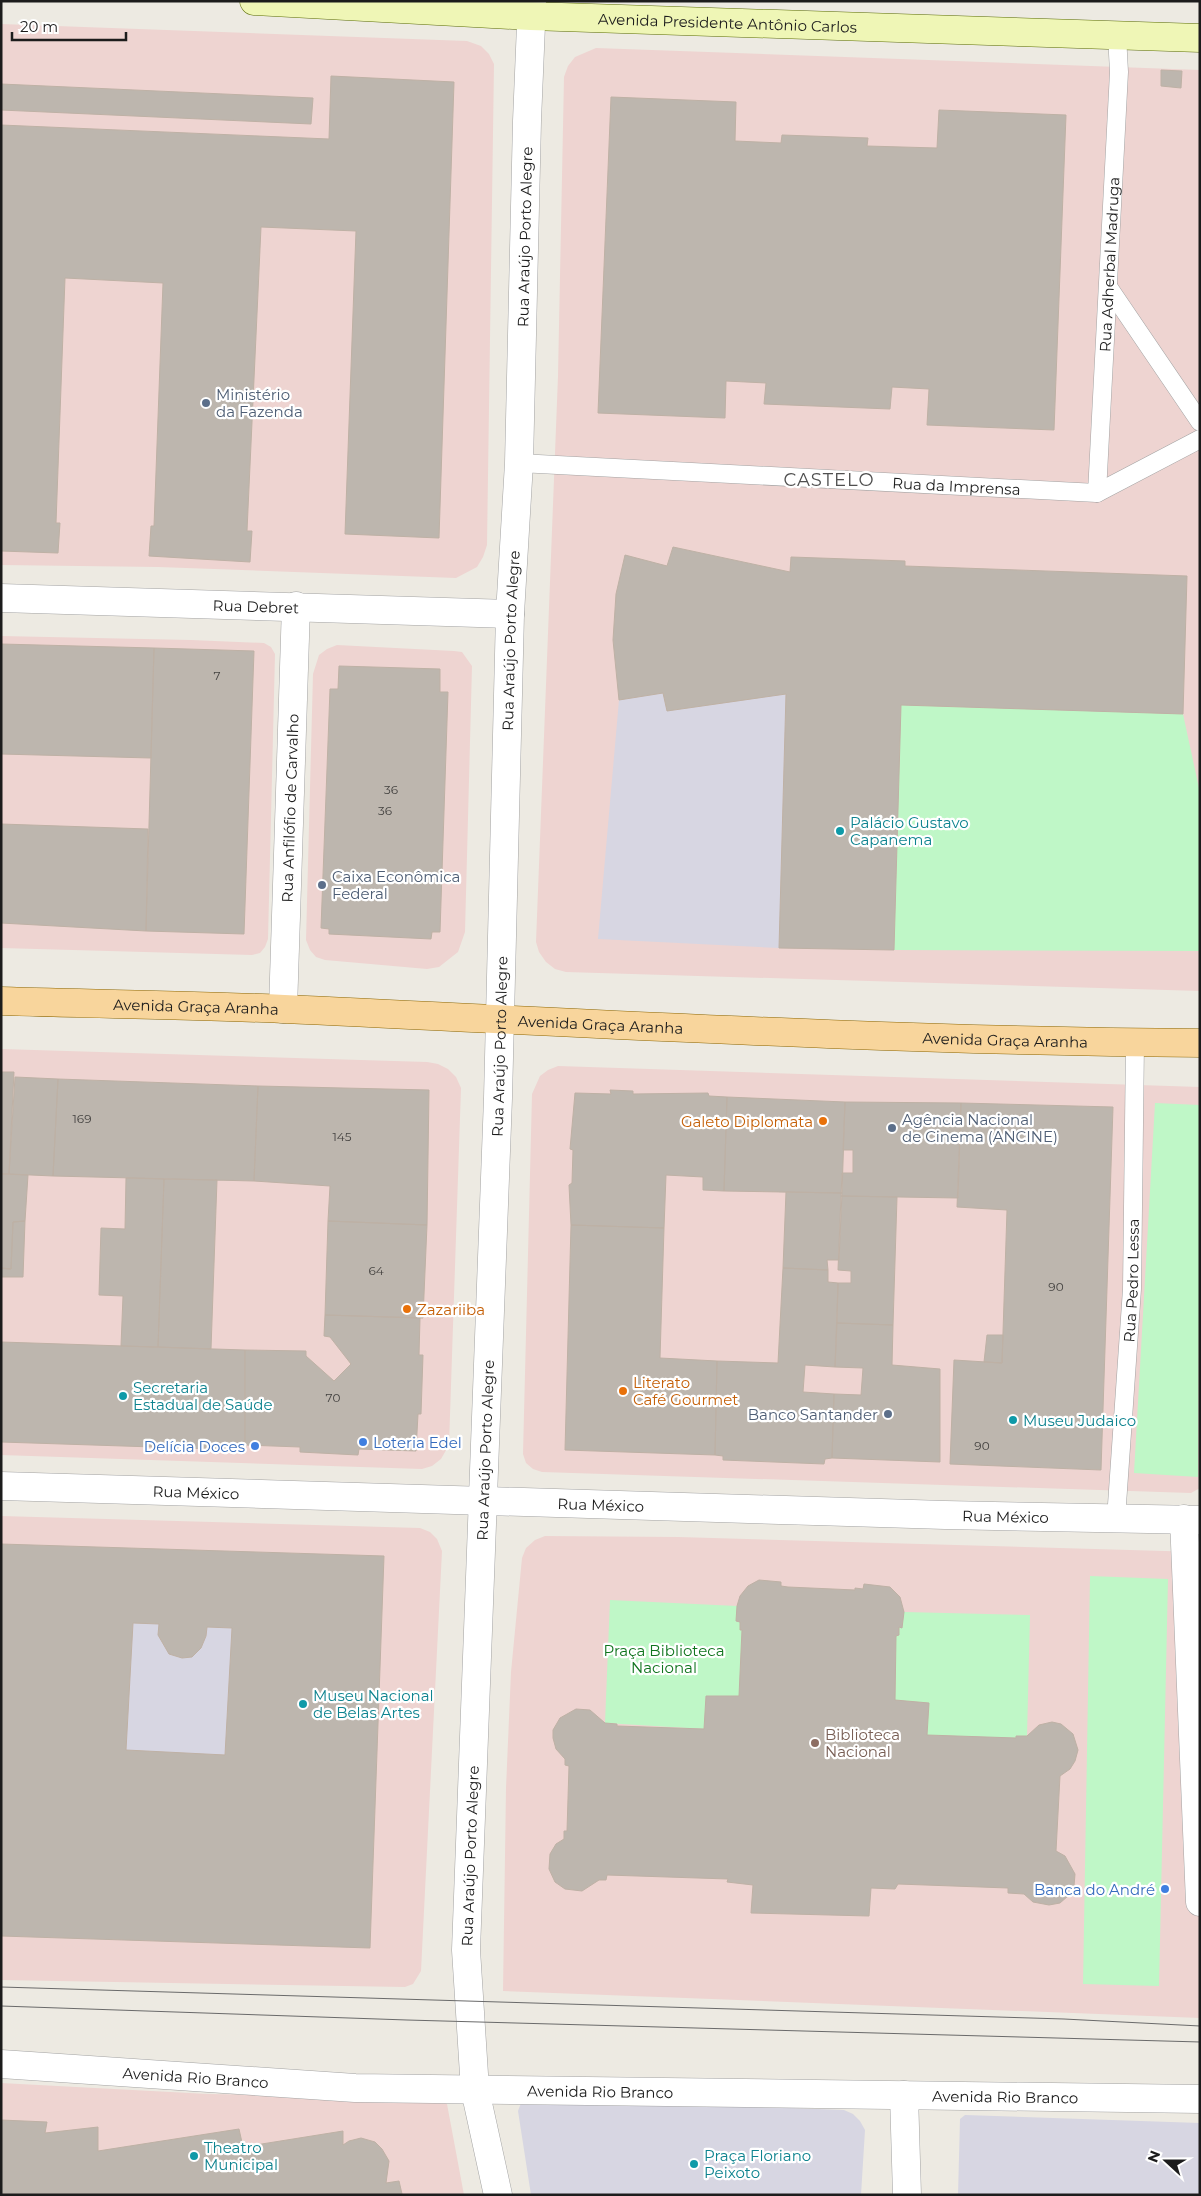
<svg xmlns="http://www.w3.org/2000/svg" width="1201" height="2196" font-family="Montserrat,sans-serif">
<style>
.commercial{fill:#eed4d1}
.park{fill:#bff7c7}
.plaza{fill:#d7d6e2}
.building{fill:#bdb6ae;stroke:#beb1a5;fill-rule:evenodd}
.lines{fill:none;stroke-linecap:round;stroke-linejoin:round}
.service-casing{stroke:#a3a3a3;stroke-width:19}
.pedestrian-casing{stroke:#a3a3a3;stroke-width:29}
.minor-casing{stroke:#a3a3a3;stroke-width:29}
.tertiary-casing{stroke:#a3a3a3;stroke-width:29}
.secondary-casing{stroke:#5c6d09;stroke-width:29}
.primary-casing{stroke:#8d6806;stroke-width:29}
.service{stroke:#fff;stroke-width:18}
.pedestrian{stroke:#fff;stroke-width:28}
.minor{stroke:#fff;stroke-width:28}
.tertiary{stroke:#fff;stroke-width:28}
.secondary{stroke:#eff6b6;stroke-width:28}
.primary{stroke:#f8d59c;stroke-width:28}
.tram{stroke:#6a6a6a;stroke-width:1}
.service-dot{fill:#5c6f8a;stroke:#fff;stroke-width:2}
.culture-dot{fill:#0f9aa8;stroke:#fff;stroke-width:2}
.food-dot{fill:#e8710a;stroke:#fff;stroke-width:2}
.shop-dot{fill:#3f7fe0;stroke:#fff;stroke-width:2}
.education-dot{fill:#8d6e63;stroke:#fff;stroke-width:2}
.labels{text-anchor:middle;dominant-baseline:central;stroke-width:4.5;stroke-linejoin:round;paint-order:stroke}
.number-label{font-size:12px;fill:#444240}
.street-label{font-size:15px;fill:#1c1c1c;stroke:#fff}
.service-label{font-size:15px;fill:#4e5e75;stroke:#fff;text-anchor:start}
.culture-label{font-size:15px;fill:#0d838f;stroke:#fff;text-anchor:start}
.food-label{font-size:15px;fill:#c56008;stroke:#fff;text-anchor:start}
.shop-label{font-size:15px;fill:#366cbe;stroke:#fff;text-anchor:end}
.park-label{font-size:15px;fill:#0f741d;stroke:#fff}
.education-label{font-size:15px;fill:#785e54;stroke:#fff;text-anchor:start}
.quarter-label{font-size:18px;letter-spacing:1px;fill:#4f4f4f;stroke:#fff}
</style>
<rect width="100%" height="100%" fill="#edeae2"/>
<path class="commercial" d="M1,24l466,17 14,5 8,8 5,10 -7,481 -4,12 -6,10 -21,11 -298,-11 -157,-2z
M596,48l604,22v921l-634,-19 -11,-3 -9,-7 -7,-10 -3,-10 22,-566 6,-299 4,-11 7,-9z
M1,636l190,4 73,3 7,4 4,7 -7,285 -3,8 -5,6 -8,2 -251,-7z
M337,645l117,6 8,1 10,14 -7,266 -7,20 -19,15 -12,2 -102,-9 -9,-3 -6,-7 -4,-10 7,-266 6,-19 8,-6z
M1,1049l426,13 11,2 10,5 8,8 5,11 -12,357 -8,14 -9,7 -10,3 -421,-14z
M558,1066l642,21v401l-9,5 -649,-21 -9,-3 -7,-6 -3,-9 9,-360 8,-18 8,-6z
M1,1516l419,12 10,4 7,7 5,12 -21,420 -8,13 -8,3 -404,-7z
M545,1536l133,1 522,15v466l-697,-27 3,-203 5,-116 11,-114 4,-10 9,-8z
M1,2083l207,11 227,3 12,7 17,91h-463z"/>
<path class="park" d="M901,705l282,9 17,79v158l-306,-1z
M1155,1103l45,2 -2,372 -64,-4z
M1090,1576l78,3 -9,407 -76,-2z
M610,1600l127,6 -1,15 4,1v7l2,1 -3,66h-33l-2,33 -99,-6z
M904,1612l126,3 -3,121h-11v2l-89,-3 2,-32 -34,-3 1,-64 3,-1v-8l3,1z"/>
<path class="plaza" d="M663,693l4,18 119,-17 -7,254 -181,-9 21,-239z
M133,1623l26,1 -1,11 11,19 13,4 10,-1 9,-9 5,-12 1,-9 25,1 -7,127 -99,-5z
M630,2102l214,8 9,4 7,7 5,9 -4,65h-330l-13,-84 3,-8z
M965,2115l235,8v72h-242l2,-76z"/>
<path class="building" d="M1161,70l21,1 -1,17 -20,-2z
M331,76l123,6 -15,456 -94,-4 11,-303 -95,-4 -14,304h5l-2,31 -101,-6 2,-30h3l9,-243 -98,-5 -9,245h4l-2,30 -57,-2v-426l328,14z
M1,84l312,14 -2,26 -310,-14z
M611,97l125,5 -1,39 46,2 1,-8 86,3 -1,8 70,2 2,-38 127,5 -12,315 -127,-5 2,-36 -37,-2 -2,22 -126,-5 2,-21 -40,-2 -1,37 -127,-5z
M673,547l117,25 1,-15 114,4v5l282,10 -4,138 -282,-9 -7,245 -115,-2 7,-254 -119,17 -4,-18 -44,7 -6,-60 3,-46 9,-39 42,11z
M1,644l153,4 -3,110 -150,-4z
M154,648l100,3 -10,283 -98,-3z
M339,666l101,3v23h8l-8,240h-8l-1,7 -102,-5v-5l-8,-1 9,-239h8z
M1,824l147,5 -2,102 -145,-8z
M1,1072h13l-5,102h-8z
M15,1077l43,2 -5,97 -44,-2z
M58,1079l200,7 -4,95 -201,-5z
M258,1086l171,4 -2,135 -99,-4 2,-35 -76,-5z
M610,1090l23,1v3l75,-1 1,3 18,1 -3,94 -21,-1v-13l-37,-2 -2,53 -93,-3 -2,-40 3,-2 1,-33 -3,-1 5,-56 36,1z
M727,1097l118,5 -3,91 -118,-2z
M845,1102l116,1 -3,95 -117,-2 1,-23h11v-23h-10z
M961,1103l152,4 -12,363 -151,-6 4,-104 48,3 5,-153 -50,-3z
M1,1174l27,1 -3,46 -12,1 -2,47 -10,-1z
M126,1178l38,1 -6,168 -37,-1 2,-50 -24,-1 2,-67 24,1z
M164,1179l53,1 -6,169 -53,-2z
M786,1192l56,1 -3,67h-12l1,10 -45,-2z
M841,1196l56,1 -4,128 -56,-2 1,-40h13v-12l-13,-1z
M25,1221l-2,56h-22v-9l10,1 2,-47z
M328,1221l99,4 -4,93 -98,-3z
M571,1225l93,3 -4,130 57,3 -2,94 -150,-5z
M783,1268l45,2v12l10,1 -3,84 -30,-2 -2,27 31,2 -2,64 -7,1 -1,5 -101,-4v-4l-8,-1 2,-94 61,2z
M325,1315l95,3 -1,37h4l-2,59h-3l-2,37 -57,-2 -1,6 -58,-3v-5l-55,-2v-95l61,1v5l28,25 17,-17 -21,-27 -6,-1z
M837,1323l56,2 -1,40 48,4v93l-108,-4 2,-64 27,1 2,-27 -28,-1z
M987,1335h16l-1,28 -18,-1z
M1,1342l244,8v100l-244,-8z
M1,1544l383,12 -14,392 -369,-12zM133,1623l26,1 -1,11 11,19 13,4 10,-1 9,-9 5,-12 1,-9 25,1 -7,127 -99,-5z
M759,1580l22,2v4l7,1 67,3v-2l8,1 1,-5 26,3 10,10 4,15 -2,16 -3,-1v8l-3,1 -1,64 34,3 -2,32 89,3v-2h11l12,-11 13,-3 9,2 12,10 5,16 -3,11 -5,8 -10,7 -4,75 9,5 10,18 -1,12 -6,10 -8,7 -11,2 -16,-3 -9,-8 -16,-1v-5l-110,-4 -3,5 -24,-1 -2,28 -118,-3 2,-28 -26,-3 1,-3 -121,-4 -1,5h-7l-17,11 -17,-2 -10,-7 -6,-13 1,-15 6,-10 8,-5v-8h3l2,-65 -4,-1v-6l-9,-10 -3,-11v-8l7,-12 16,-9 14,1 15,13 12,1v2l87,3 2,-33h33l3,-66h-2v-8l-4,-1 1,-15 3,-10 8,-10z
M1,2120l46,2 -2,11 53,-6v24l141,-22 4,18 100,-16v14l6,-4 12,-3 14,4 7,7 7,12 -3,22 13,-2 3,13 -401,1z"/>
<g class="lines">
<g class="service-casing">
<g id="service">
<path d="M1109,288l91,134"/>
<path id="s1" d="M519,463l578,30 103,-54"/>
<path id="s2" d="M1097,493l22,-421 -2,-37"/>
<path id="s3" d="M1116,1519l16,-230 3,-246"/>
</g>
</g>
<g class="pedestrian-casing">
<g id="pedestrian">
<path d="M1184,1519l16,383"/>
<path id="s4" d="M1,2064l354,24 845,11"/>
<path d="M904,2095l3,100"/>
</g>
</g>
<g class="minor-casing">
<g id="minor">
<path id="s5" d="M1,598l509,16"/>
<path id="s6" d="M283,1009l13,-403"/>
</g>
</g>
<g class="tertiary-casing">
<g id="tertiary">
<path id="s7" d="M1,1486l944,29 255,5"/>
<path id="s8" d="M498,2195l-23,-105 -9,-140 32,-852 12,-484 9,-151 8,-342 5,-120"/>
</g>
</g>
<g class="secondary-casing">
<g id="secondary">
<path id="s9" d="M254,1l277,15 669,22"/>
</g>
</g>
<g class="primary-casing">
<g id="primary">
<path id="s10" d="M1,1001c95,3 189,4 283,8 305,14 610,32 916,34"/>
</g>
</g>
<use href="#service" class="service"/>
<use href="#pedestrian" class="pedestrian"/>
<use href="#minor" class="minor"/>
<use href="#tertiary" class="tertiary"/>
<use href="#secondary" class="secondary"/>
<use href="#primary" class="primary"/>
<path class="tram" d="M1,1987l1063,32 136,7
M1,2006l406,14 793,22"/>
</g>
<g class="service-dot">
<circle cx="206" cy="403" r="5"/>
<circle cx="322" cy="885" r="5"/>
<circle cx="892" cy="1128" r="5"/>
<circle cx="888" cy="1414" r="5"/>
</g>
<g class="culture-dot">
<circle cx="840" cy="831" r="5"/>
<circle cx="123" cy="1396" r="5"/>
<circle cx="1013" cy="1420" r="5"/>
<circle cx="303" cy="1704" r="5"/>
<circle cx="194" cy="2156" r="5"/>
<circle cx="694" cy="2164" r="5"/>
</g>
<g class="food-dot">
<circle cx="823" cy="1121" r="5"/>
<circle cx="407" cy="1309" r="5"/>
<circle cx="623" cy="1391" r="5"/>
</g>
<g class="shop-dot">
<circle cx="363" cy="1442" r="5"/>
<circle cx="255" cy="1446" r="5"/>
<circle cx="1165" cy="1889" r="5"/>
</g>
<circle class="education-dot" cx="815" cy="1743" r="5"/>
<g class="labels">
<g class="number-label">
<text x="217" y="675">7</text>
<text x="391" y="789">36</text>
<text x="385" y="810">36</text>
<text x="82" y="1118">169</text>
<text x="342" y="1136">145</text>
<text x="376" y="1270">64</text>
<text x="1056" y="1286">90</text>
<text x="333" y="1397">70</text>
<text x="982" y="1445">90</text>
</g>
<g class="street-label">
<text stroke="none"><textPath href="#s9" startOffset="474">Avenida Presidente Antônio Carlos</textPath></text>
<text stroke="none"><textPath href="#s8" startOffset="1962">Rua Araújo Porto Alegre</textPath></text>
<text stroke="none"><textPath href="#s2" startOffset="229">Rua Adherbal Madruga</textPath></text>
<text stroke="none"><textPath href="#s1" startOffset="438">Rua da Imprensa</textPath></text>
<text stroke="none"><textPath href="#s5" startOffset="255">Rua Debret</textPath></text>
<text stroke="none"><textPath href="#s8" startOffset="1558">Rua Araújo Porto Alegre</textPath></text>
<text stroke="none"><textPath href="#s6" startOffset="201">Rua Anfilófio de Carvalho</textPath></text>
<text stroke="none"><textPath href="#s10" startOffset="195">Avenida Graça Aranha</textPath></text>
<text stroke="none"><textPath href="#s10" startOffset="600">Avenida Graça Aranha</textPath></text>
<text stroke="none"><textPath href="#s10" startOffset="1005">Avenida Graça Aranha</textPath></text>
<text stroke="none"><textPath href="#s8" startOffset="1152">Rua Araújo Porto Alegre</textPath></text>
<text stroke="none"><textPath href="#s3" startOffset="239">Rua Pedro Lessa</textPath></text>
<text stroke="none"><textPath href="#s8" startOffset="748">Rua Araújo Porto Alegre</textPath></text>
<text stroke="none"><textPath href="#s7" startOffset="195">Rua México</textPath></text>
<text stroke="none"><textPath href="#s7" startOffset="600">Rua México</textPath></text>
<text stroke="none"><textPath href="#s7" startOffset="1005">Rua México</textPath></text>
<text stroke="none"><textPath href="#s8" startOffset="342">Rua Araújo Porto Alegre</textPath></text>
<text stroke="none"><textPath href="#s4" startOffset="195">Avenida Rio Branco</textPath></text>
<text stroke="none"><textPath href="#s4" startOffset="600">Avenida Rio Branco</textPath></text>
<text stroke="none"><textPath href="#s4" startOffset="1005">Avenida Rio Branco</textPath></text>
</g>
<g class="service-label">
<text x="216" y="394">Ministério<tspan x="216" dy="17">da Fazenda</tspan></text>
<text x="332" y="876">Caixa Econômica<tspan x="332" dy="17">Federal</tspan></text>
<text x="902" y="1119">Agência Nacional<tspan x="902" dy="17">de Cinema (ANCINE)</tspan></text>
<text x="878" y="1414" text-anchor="end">Banco Santander</text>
</g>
<g class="culture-label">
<text x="850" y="822">Palácio Gustavo<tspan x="850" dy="17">Capanema</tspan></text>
<text x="133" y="1387">Secretaria<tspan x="133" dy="17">Estadual de Saúde</tspan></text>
<text x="1023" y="1420">Museu Judaico</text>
<text x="313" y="1695">Museu Nacional<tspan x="313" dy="17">de Belas Artes</tspan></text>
<text x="204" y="2147">Theatro<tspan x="204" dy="17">Municipal</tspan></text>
<text x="704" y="2155">Praça Floriano<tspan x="704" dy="17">Peixoto</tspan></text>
</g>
<g class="food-label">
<text x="813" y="1121" text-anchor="end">Galeto Diplomata</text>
<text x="417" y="1309">Zazariiba</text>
<text x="633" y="1382">Literato<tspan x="633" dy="17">Café Gourmet</tspan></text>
</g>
<g class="shop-label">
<text x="373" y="1442" text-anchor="start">Loteria Edel</text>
<text x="245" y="1446">Delícia Doces</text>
<text x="1155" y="1889">Banca do André</text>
</g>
<g class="park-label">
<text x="664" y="1650">Praça Biblioteca<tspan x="664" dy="17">Nacional</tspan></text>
</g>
<g class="education-label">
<text x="825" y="1734">Biblioteca<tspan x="825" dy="17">Nacional</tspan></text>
</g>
<g class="quarter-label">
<text x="829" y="480">CASTELO</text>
</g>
</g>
<rect width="1201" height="2196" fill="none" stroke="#1c1c1c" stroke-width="5"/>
<g transform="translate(1166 2161) rotate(291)" stroke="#ffffff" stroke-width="4" paint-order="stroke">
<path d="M0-4L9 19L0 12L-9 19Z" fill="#1c1c1c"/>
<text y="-8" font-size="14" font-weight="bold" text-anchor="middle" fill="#1c1c1c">N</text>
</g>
<path d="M12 32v8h114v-8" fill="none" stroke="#1c1c1c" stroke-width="2.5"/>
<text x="20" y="32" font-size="15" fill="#1c1c1c" stroke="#ffffff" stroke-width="4" paint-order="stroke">20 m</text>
</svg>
